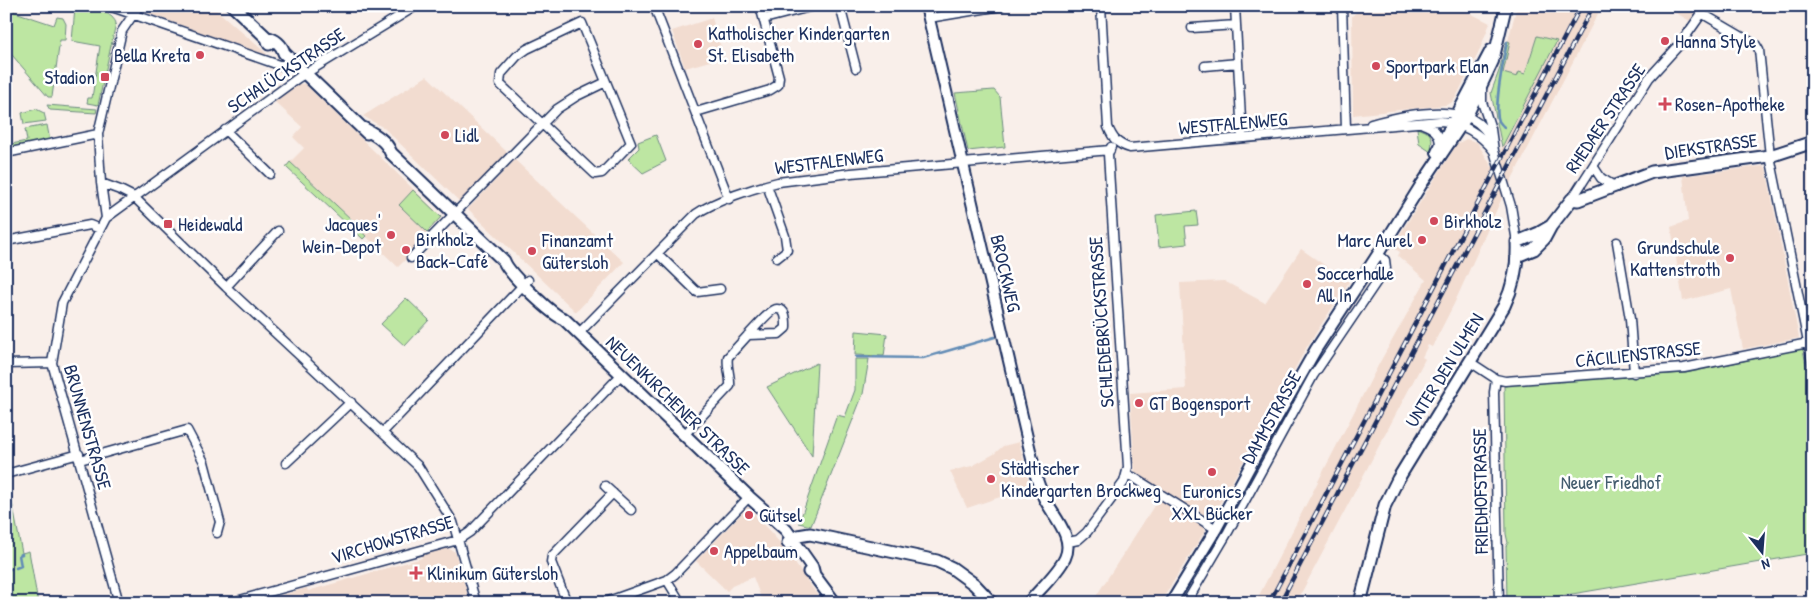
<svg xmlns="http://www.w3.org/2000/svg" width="1819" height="609" font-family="'Patrick Hand',sans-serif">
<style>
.built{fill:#f2dcd0}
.green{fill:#bde6a2;stroke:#6c8a80}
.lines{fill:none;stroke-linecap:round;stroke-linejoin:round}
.stream{stroke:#628cb6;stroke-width:2.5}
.minor-casing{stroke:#1b2f5e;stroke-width:11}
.tertiary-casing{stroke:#1b2f5e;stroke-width:14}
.secondary-casing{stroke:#1b2f5e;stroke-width:15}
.minor{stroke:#fff;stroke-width:8}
.tertiary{stroke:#fff;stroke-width:10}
.secondary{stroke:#fff;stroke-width:11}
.rail-casing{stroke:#1b2f5e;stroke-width:4.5}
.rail{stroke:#fff;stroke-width:2.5;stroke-dasharray:8;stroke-linecap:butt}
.poi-dot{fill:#d1495b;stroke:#fff;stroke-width:2}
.labels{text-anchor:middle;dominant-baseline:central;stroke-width:5;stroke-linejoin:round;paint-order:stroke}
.poi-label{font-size:19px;fill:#1b2f5e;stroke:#fff;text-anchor:start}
.street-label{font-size:19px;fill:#1b2f5e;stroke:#fff}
.park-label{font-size:19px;fill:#445d6f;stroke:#fff}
</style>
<rect width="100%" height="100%" fill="#f9efea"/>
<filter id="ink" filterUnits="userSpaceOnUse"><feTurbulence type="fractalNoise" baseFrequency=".02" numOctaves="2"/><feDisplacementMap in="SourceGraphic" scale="10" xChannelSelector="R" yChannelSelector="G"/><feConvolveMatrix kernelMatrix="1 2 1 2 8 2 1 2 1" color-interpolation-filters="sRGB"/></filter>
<g filter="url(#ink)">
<path class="built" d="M152,6h60l55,48 -1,2 -116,-42 -1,-4z
M1417,6h39l34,17 -12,31 -23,45 -4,4 -5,2 -93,10 -1,-99 6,-5 48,-1z
M1517,6h85l-101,194 -47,104 -22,43 -4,-2 -6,12 3,2 -129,244h-41l125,-241 46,-82 -28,-24 2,-4 -8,-5 65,-103 9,-5 11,3 15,25 65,-126 -20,-5 -12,38 -8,4 -14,-4 6,-31 -1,-2z
M1664,6h35l-9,15z
M712,18l12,39 -39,11 -13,-37z
M427,76l81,77 -48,49 -76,-74 -21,-12z
M297,84h8l137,133 -22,23 -5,10 -17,17 -47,-45 1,-2 -62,-58 14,-14 -11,-11 9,-10 -28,-26z
M515,160l109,102 -48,50 -108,-103z
M1763,166l3,2 33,170 -56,11 -12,-60 -48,12 -12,-74 17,-6 -5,-45z
M1301,249l48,33 -41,63 -98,176 -75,-47 -5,-81 56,-4 -6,-106 44,-2 41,22z
M1019,442l11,45 -63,21 -17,-37 22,-5 22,-12 9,-8z
M1159,498l45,30 1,3 -45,72h-65l-2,-2z
M748,507l34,38 41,58h-60l-10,-26 -21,9 -5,5 -31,-30z
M448,548l7,4 15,51h-216l53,-15 1,3 114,-33 -1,-3z"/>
<path class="green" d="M70,6c13,0 41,3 46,17l-18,82 -11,-2 1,-5h4l8,-52 -28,-5 3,-33z
M6,9l48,16 3,-8 6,1 3,6 -1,16h-5l-8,57h-4l-42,-49z
M1537,36l20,5 -55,106 -11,-54 9,-25 6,-26 2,-1 2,1 -7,31 14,4 2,-5 6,2z
M994,90l6,7 5,50 -37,4 -13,-58z
M47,105l50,4 -1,4 -46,-3z
M36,109l8,4 2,8 -22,3 -2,-11z
M47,125l3,16 -44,10v-6l21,-4 -2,-12z
M1417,128l12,5 3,6 -1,13 -12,-8z
M656,135l10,26 -23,12 -15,-14 11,-11 -1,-6z
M290,162l62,58 -1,2 15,14 -3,3 -77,-72z
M413,190l28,27 -14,15 -28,-27z
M1196,211l2,14 -13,1 2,18 -28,3 -3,-32z
M406,298l23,22 -24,26 -24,-22z
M856,331l31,3 -3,22 -29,-1z
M1800,349l3,1 10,48v155l-270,46 -36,4 -1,-57 2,-3 -2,-9 -2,-150 182,-11z
M855,359h14l-6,35 -52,132 -12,-3 38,-108 8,2 10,-27z
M817,363l-5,93 -45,-69z
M6,482h2l14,71 7,-2 9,52h-32z"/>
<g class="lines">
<path class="stream" d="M1504,127c-2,-2 -4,-4 -5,-6 -6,-14 5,-63 8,-79
M856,357l67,1 72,-21
M16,568l5,-2 -2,-11 3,-1
M6,569h5"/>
<g class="minor-casing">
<path id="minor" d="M109,6l170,59h7l6,-4
M654,6l75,193
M840,6l16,62
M1101,6l7,121c5,12 9,17 22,21l310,-27c21,1 41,13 54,30
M1235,6l7,132
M1342,6l4,123
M1703,14l53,31 3,5 11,106 43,211
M929,18l72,-12
M764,19l50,-13
M582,23l49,120 -29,30 -7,1 -95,-90 1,-10 16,-18 10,-7z
M1192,28l44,-3
M1205,66l33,-3
M1482,89v13l9,27 3,22 17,55 6,36
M696,112l74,-22 8,-5 1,-8 -19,-71
M1371,124c28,-8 73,-18 101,-5 9,5 14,12 20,20
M1423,124c11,4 17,9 17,22
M225,130l45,44
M6,153l92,-19
M1593,166l8,12 13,8
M101,183l19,7 14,7 92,90 192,179 35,56 23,81
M767,185l18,51 2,14 -10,8
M1572,199l77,-121 32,-35 26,-37
M106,218l192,-140 118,-72
M6,241l84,-16 10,4
M1617,242l13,77 4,54
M658,254l39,38 23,-3
M411,258l146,-149 20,-13 29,-14
M226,287l52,-56
M578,334l118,-120c20,-14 58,-26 82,-32l73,-9 259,-23
M1470,362l26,17 9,2 179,-13 129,-26
M6,364l46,-1
M1496,379l-2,13 5,211
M383,432l145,-152
M684,435l46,-49c1,-10 -4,-19 -2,-29 7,-7 42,-48 48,-48 11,-1 10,12 10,19l-7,6 -31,1
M80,460l107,-30 17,32 16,60 -3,11
M286,463l65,-61
M6,474l73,-20
M1127,475l6,2 83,52
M605,486l26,24
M1068,542l10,-2 9,-8 37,-50 4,-15 -20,-313 3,-7
M667,580l14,23
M119,603l-67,-240 10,-60 44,-85 -5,-35 -3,-49 24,-103 17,-25
M229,603l229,-63 12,-8 151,-157
M567,603l-16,-41 1,-6 61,-63
M603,603l64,-23 8,-6 74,-77
M695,603h1
M1186,603l42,-71 85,-156 73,-108 -1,-8 -7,-6"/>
</g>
<g class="tertiary-casing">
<path id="tertiary" d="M926,6l110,470c2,8 5,15 8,22 9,18 31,39 21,60 -7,15 -26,32 -37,45
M1437,152l54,-102
M1171,603l45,-74 48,-89 52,-91 62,-95 43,-69 45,-67 27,-57 13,-55"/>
</g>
<g class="secondary-casing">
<path id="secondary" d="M233,6l34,32 2,6
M267,38c8,1 15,7 17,15l83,80
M363,128c11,6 23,12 28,25l113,108c4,12 49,55 60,58l185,178 37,33 26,37 2,8
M1517,256l17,-7 10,-10 7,-13 21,-27 6,1 74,-28 118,-16 43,-14
M788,543l10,-7 12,-2 127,27 15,7 22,16 18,19
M809,572l5,3 21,28
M1360,603l25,-98 13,-26 106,-173c10,-21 14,-41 13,-64l22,-9 12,-7"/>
</g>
<use href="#minor" class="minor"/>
<use href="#tertiary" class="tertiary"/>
<use href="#secondary" class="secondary"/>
<g class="rail-casing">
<path id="rail" d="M1269,603l312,-597
M1280,603l313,-597"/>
</g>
<use href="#rail" class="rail"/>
</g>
</g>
<g class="poi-dot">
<circle cx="1665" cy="41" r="5"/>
<circle cx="698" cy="44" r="5"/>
<circle cx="200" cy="55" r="5"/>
<circle cx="1376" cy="66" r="5"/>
<rect x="100" y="72" width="10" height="10" rx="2.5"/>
<path d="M1662.5 96.5h5v5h5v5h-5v5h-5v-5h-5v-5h5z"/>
<circle cx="445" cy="135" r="5"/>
<circle cx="1434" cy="221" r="5"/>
<rect x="163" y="219" width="10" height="10" rx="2.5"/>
<circle cx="391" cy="235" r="5"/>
<circle cx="1422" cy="240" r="5"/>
<circle cx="406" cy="250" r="5"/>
<circle cx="532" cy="251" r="5"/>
<circle cx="1730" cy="258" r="5"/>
<circle cx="1307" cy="284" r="5"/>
<circle cx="1139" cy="403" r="5"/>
<circle cx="1212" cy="472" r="5"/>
<circle cx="991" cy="479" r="5"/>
<circle cx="749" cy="515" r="5"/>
<circle cx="714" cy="551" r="5"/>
<path d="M413.5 565.5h5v5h5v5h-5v5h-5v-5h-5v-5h5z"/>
</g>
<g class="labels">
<g class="poi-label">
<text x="708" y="33">Katholischer Kindergarten<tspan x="708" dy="22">St. Elisabeth</tspan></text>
<text x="1675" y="41">Hanna Style</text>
<text x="190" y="55" text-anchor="end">Bella Kreta</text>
<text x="1386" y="66">Sportpark Elan</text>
<text x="95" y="77" text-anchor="end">Stadion</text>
<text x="1675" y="104">Rosen-Apotheke</text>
<text x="455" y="135">Lidl</text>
<text x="1444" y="221">Birkholz</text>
<text x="178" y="224">Heidewald</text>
<text x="381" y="224" text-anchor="end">Jacques'<tspan x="381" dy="22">Wein-Depot</tspan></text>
<text x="416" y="239">Birkholz<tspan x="416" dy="22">Back-Café</tspan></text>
<text x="542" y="240">Finanzamt<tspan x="542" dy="22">Gütersloh</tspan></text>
<text x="1412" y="240" text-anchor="end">Marc Aurel</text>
<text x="1720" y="247" text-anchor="end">Grundschule<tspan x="1720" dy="22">Kattenstroth</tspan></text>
<text x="1317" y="273">Soccerhalle<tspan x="1317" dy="22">All In</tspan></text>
<text x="1149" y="403">GT Bogensport</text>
<text x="1001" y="468">Städtischer<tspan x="1001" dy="22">Kindergarten Brockweg</tspan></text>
<text x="1212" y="491" text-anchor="middle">Euronics<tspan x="1212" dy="22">XXL Bücker</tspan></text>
<text x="759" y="515">Gütsel</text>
<text x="724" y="551">Appelbaum</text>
<text x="427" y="573">Klinikum Gütersloh</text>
</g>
<g class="street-label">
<text transform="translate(286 70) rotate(-34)">SCHALÜCKSTRASSE</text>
<text transform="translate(1605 118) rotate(-56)">RHEDAER STRASSE</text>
<text transform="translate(1233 123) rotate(-5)">WESTFALENWEG</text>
<text transform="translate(1711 146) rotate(-8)">DIEKSTRASSE</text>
<text transform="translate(829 161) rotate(-7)">WESTFALENWEG</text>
<text transform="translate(1006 273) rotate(77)">BROCKWEG</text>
<text transform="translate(1101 322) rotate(-94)">SCHLEDEBRÜCKSTRASSE</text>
<text transform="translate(1638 354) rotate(-6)">CÄCILIENSTRASSE</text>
<text transform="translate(1444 370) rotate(-58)">UNTER DEN ULMEN</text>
<text transform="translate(678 405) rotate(44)">NEUENKIRCHENER STRASSE</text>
<text transform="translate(1271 417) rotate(-61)">DAMMSTRASSE</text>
<text transform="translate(88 427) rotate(74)">BRUNNENSTRASSE</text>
<text transform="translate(1480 491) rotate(-91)">FRIEDHOFSTRASSE</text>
<text transform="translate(392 539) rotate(-17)">VIRCHOWSTRASSE</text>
</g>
<g class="park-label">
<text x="1611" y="482">Neuer Friedhof</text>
</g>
</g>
<rect width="1819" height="609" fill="none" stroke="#fff" stroke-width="25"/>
<rect x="12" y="12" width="1794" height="584" fill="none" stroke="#1b2f5e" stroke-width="2" filter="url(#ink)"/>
<g transform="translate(1762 552) rotate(163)" stroke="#ffffff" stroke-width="4" paint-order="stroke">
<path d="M0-4L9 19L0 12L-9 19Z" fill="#1b2f5e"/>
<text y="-8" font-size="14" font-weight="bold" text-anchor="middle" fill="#1b2f5e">N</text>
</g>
</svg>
